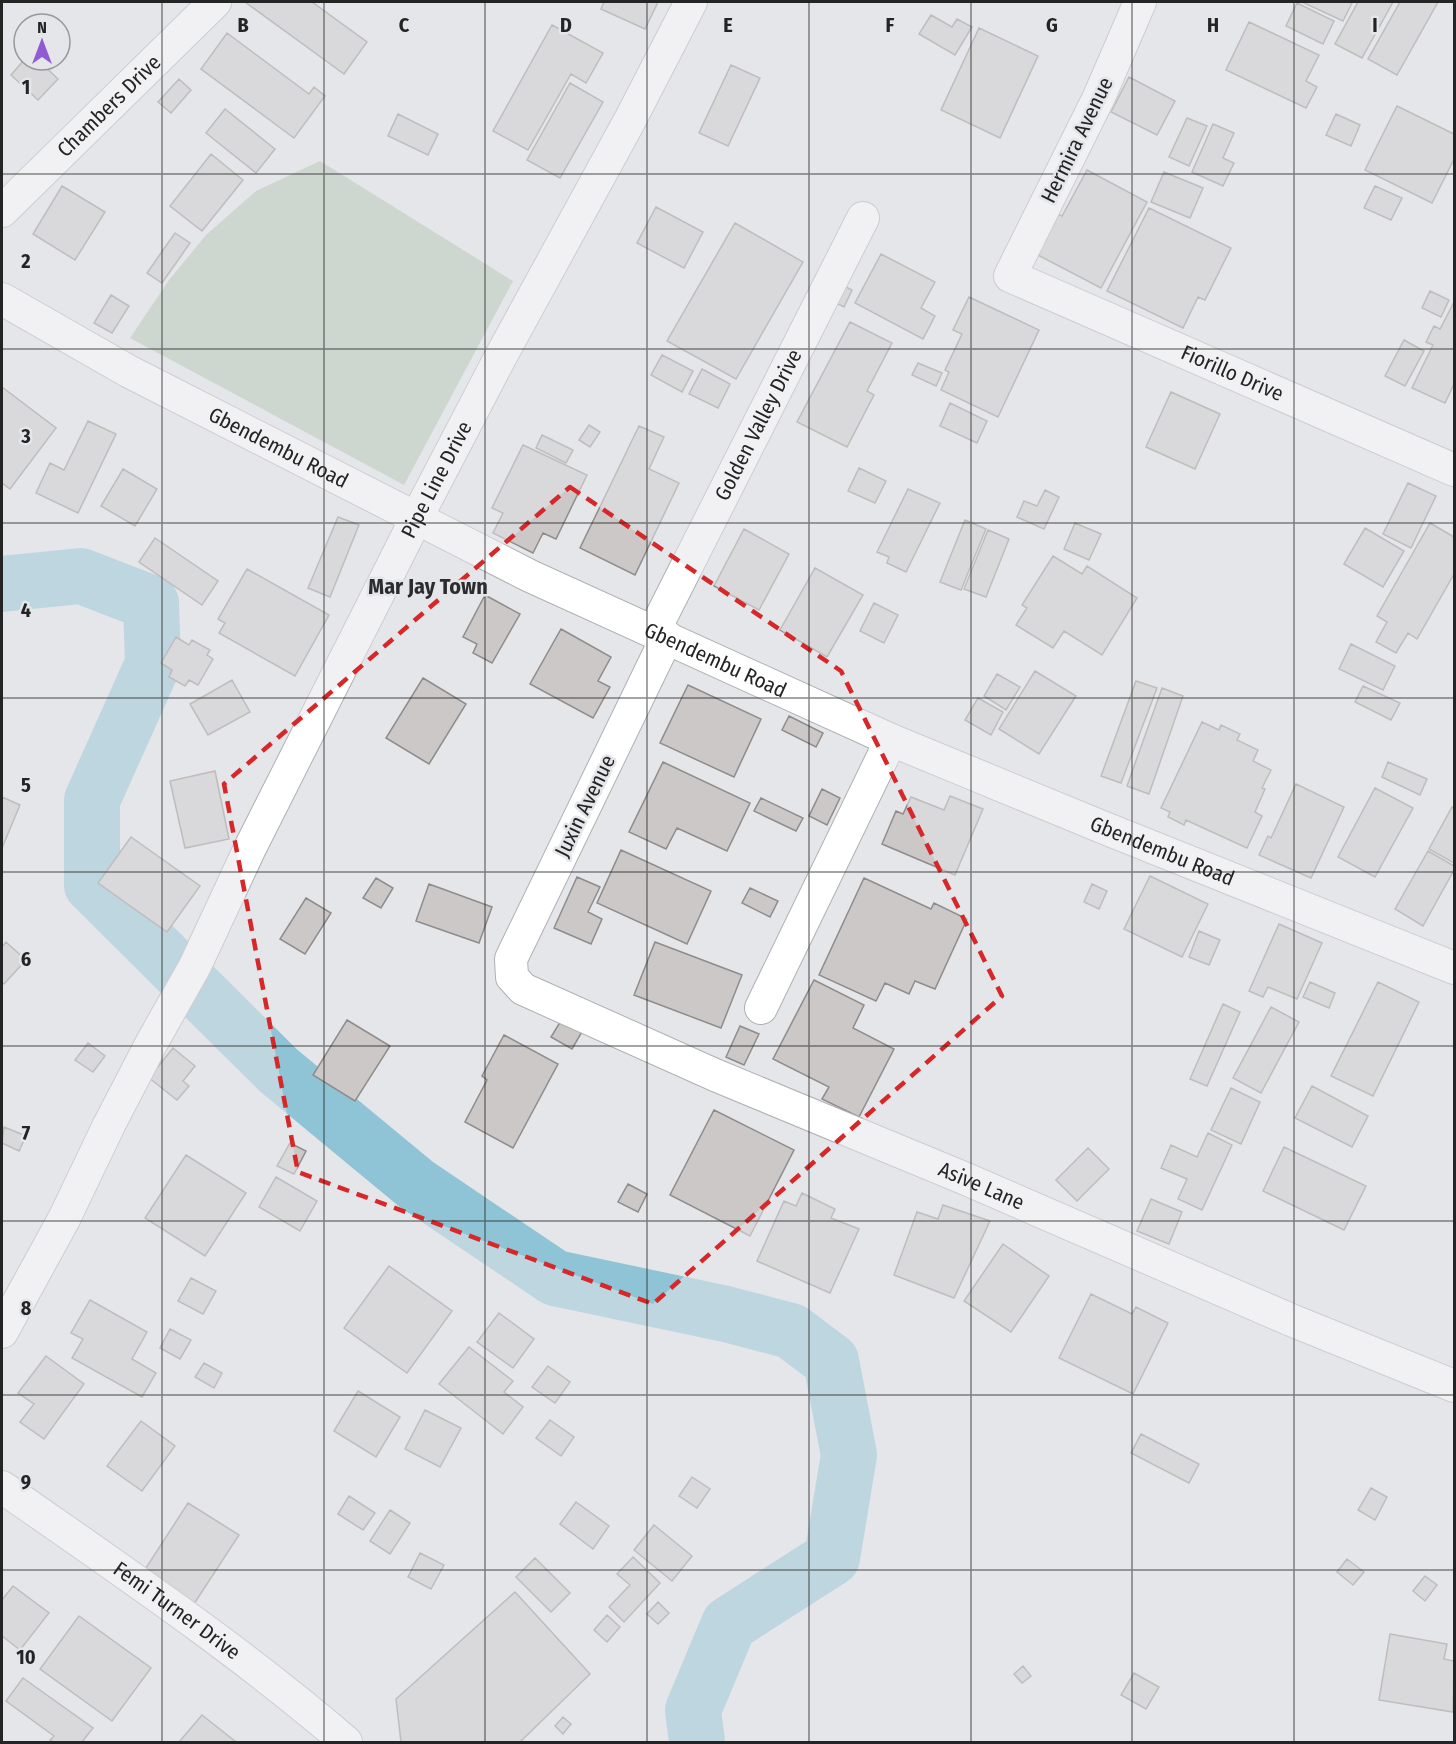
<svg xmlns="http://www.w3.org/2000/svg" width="1456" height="1744" font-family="'Fira Sans Condensed',sans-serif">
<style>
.green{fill:#afc6b1}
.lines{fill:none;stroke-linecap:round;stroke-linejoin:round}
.river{stroke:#8ec4d5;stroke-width:56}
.building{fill:#cbc8c7;stroke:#8f8c8b;stroke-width:1.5}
.minor-casing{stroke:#afb0b3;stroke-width:34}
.minor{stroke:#fff;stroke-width:32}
.marked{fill:none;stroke:#d62828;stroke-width:4.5;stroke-dasharray:12 8;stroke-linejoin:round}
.grid{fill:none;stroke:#242425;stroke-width:1.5;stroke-opacity:0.55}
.labels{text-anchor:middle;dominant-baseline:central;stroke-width:5;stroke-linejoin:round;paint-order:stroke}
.street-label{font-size:21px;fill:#242425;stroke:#e5e6e9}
.neighbourhood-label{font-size:22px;font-weight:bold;fill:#2c2c2e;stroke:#e5e6e9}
.grid-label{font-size:20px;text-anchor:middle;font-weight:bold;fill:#242425;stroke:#e5e6e9;stroke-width:5;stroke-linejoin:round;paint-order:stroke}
</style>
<rect width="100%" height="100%" fill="#e5e6e9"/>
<path class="green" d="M320,161l193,120 -109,204 -274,-147 39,-58 37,-45 50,-44z"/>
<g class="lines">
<path class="river" d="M2,584l79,-8 70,27 2,61 -61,136v85l186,185 139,115 138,93 171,36 65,17 40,30 18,94 -17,103 -103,66 -36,86 4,32"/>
</g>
<path class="building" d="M245,2h67l55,40 -23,32z
M604,2h54l-13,27 -44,-20z
M1302,2h47l3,1 -9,18z
M1358,2h35l-31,56 -27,-14z
M1400,2h38l-41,73 -29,-16z
M1297,3l37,18 -11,23 -37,-18z
M931,15l21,12 5,-8 15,8 -17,28 -36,-21z
M1249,22l70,33 -13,26 11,6 -11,21 -80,-38z
M552,25l51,28 -17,30 -15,-9 -43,76 -35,-19z
M979,28l59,28 -38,82 -59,-28z
M227,33l82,61 5,-7 11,9 -31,42 -93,-69z
M24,60h14l20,19 -20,21 -27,-25z
M731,65l29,13 -32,68 -29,-13z
M1129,77l46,24 -18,34 -46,-23z
M179,79l12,11 -20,23 -13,-11z
M570,83l33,19 -43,76 -33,-18z
M1397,106l57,28v25l-22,44 -67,-33z
M225,109l50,40 -19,24 -50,-40z
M398,114l40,20 -10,21 -40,-19z
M1336,114l24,11 -9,21 -25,-11z
M1187,118l20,8 -18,40 -20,-9z
M1213,124l21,9 -11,25 11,5 -11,23 -31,-14z
M211,154l32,26 -41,51 -32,-25z
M1087,170l60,32 -46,86 -67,-35 21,-40 7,3z
M1164,172l39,16 -13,30 -39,-16z
M62,186l43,26 -30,48 -42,-26z
M1375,186l27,12 -11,22 -27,-12z
M656,207l47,25 -19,36 -47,-25z
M1149,208l82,40 -26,52 -7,-3 -15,31 -76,-37z
M735,223l68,39 -67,117 -69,-38z
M175,233l15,10 -28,40 -15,-10z
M881,254l54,28 -14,26 14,8 -12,23 -68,-36z
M838,283l14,7 -8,17 -14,-7z
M1430,291l19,9 -8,17 -19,-9z
M111,295l18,11 -17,27 -18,-10z
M969,297l70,33 -41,87 -57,-27 8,-18 -4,-2 17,-36 -9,-4z
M1454,302v82l-9,19 -33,-15 21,-43 -7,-3 8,-16 6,3z
M850,322l42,21 -25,48 7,4 -27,52 -50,-25z
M1404,340l20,11 -19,35 -20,-10z
M662,355l31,16 -11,21 -31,-17z
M918,363l24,10 -6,13 -24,-11z
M702,369l28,15 -12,24 -29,-14z
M2,387l54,41 -46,61 -8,-6z
M1171,392l49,22 -25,55 -49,-22z
M950,403l37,18 -10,22 -37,-17z
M88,421l28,13 -38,79 -42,-20 14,-30 14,7z
M589,425l11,7 -10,15 -11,-7z
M639,426l25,11 -15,32 30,14 -44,92 -55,-27z
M542,435l31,15 -7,13 -30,-15z
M523,445l64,30 -31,64 -13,-6 -10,20 -40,-20 10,-20 -11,-5z
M859,468l27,13 -11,22 -27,-12z
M123,469l34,20 -22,37 -34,-20z
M1408,483l28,13 -25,52 -28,-14z
M908,489l32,14 -34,69 -19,-9 2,-6 -12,-5z
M1045,490l14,7 -15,32 -27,-12 7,-16 13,5z
M338,517l21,8 -29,72 -22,-9z
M965,520l21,9 -25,61 -21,-8z
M1075,523l26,11 -12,26 -25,-11z
M1430,523l24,14v37l-37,65 -9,-6 -12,20 -20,-11 11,-20 -10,-6z
M1365,528l39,23 -21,36 -39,-23z
M744,529l45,25 -30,56 -45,-24z
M988,530l21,9 -23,58 -22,-8z
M155,538l63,43 -16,24 -63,-43z
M1053,556l29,18 5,-8 50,32 -35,57 -38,-24 -11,17 -37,-23 11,-17 -5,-3z
M815,568l48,27 -36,62 -47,-27z
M247,569l82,46 -34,61 -76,-43 6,-10 -7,-4z
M485,595l35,19 -28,49 -19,-10 4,-9 -14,-7z
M874,603l24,12 -14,28 -24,-12z
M561,629l50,28 -13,24 12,6 -17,31 -63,-34z
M176,637l13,8 3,-5 18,10 -3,5 6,4 -15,26 -9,-5 -4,6 -16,-9 3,-7 -11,-7z
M1351,644l44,22 -12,24 -44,-21z
M1035,671l41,25 -37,58 -40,-25z
M997,674l23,13 -14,23 -22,-14z
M423,678l43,26 -37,60 -43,-26z
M232,680l18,32 -42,23 -18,-31z
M1136,681l21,7 -36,95 -20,-7z
M688,685l73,34 -27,58 -74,-34z
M1363,686l37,17 -9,17 -36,-18z
M1162,688l21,8 -34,98 -22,-8z
M978,698l25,14 -12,23 -26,-15z
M789,716l34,17 -7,14 -34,-17z
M1202,722l17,8 2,-5 19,9 -3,6 21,10 -5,11 18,9 -9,18 3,1 -10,23 7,4 -15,32 -61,-28 -2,5 -16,-8 2,-5 -9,-4z
M663,762l87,41 -23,48 -50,-23 -11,21 -37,-17z
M1388,762l39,17 -7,16 -38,-18z
M215,771l14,68 -44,9 -15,-67z
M1296,784l48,23 -33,71 -52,-23 9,-19 3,2z
M1375,788l38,20 -38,69 -37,-20z
M822,789l18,9 -13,27 -18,-9z
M950,796l33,13 -28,66 -73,-31 14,-33 7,3 8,-17 33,13z
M2,797l18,8 -18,43z
M761,798l42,20 -7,13 -42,-20z
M1452,807l2,2v54l-25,-14z
M131,837l69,49 -33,46 -69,-49z
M621,850l90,41 -24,53 -90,-41z
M1428,851l26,15v4l-31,56 -28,-17z
M1150,876l58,28 -26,53 -58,-28z
M577,877l23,10 -12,25 14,7 -11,25 -37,-16z
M376,878l17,10 -12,20 -18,-10z
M864,878l67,31 3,-6 33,16 -32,70 -20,-8 -6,13 -24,-11 -9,18 -57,-26z
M429,884l63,23 -13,36 -63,-22z
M1092,884l15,7 -8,18 -15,-7z
M750,888l28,13 -8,16 -28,-14z
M306,898l25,15 -26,41 -25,-15z
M1279,924l43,19 -25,56 -29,-12 -5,10 -14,-6z
M1199,931l21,9 -11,25 -20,-8z
M6,942l20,18 -22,24 -2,-2v-35z
M655,942l87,33 -21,53 -87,-33z
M814,980l50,25 -11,23 41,21 -35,68 -37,-18 7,-12 -56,-28z
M1310,982l25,11 -6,15 -26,-11z
M1378,982l41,20 -46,94 -42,-20z
M1223,1004l17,8 -33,74 -17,-7z
M1271,1007l28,15 -38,71 -28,-15z
M562,1019l21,11 -11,19 -21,-12z
M347,1020l43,26 -35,55 -42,-26z
M740,1026l19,8 -15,31 -18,-8z
M504,1035l54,29 -45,84 -48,-26 22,-42 -5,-4z
M88,1043l17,13 -12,16 -18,-12z
M173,1048l22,18 -12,15 6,5 -12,14 -28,-22z
M1312,1086l56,30 -16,31 -57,-29z
M1231,1088l29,14 -19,42 -30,-14z
M714,1110l80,40 -44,86 -80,-41z
M4,1127l22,9 -7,15 -17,-8z
M1208,1133l24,12 -30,65 -24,-11 9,-20 -26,-11 10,-23 26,12z
M290,1143l16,8 -12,23 -17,-8z
M1284,1147l82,39 -22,44 -81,-39z
M1088,1148l21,21 -32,32 -21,-21z
M186,1155l60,38 -41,63 -60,-38z
M276,1177l41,24 -17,30 -41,-24z
M628,1184l19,10 -9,18 -20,-10z
M802,1193l33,16 -4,9 28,11 -29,64 -73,-32 27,-60 12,5z
M1151,1199l31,13 -13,32 -32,-13z
M943,1205l47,16 -36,77 -60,-23 23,-63 21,7z
M1003,1244l46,32 -38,56 -47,-31z
M389,1266l63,45 -45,62 -63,-45z
M191,1278l25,13 -13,23 -25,-13z
M1091,1294l41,20 4,-7 32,16 -35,71 -74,-36z
M90,1300l57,32 -15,27 24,14 -14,24 -70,-39 11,-19 -12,-6z
M499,1313l35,26 -21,29 -36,-26z
M170,1329l21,11 -11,19 -20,-11z
M469,1347l44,34 -9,11 19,15 -20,27 -64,-50z
M46,1356l38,28 -40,55 -24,-17 14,-18 -16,-11z
M204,1363l18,10 -8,15 -19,-11z
M548,1366l22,16 -15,21 -23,-16z
M358,1391l42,26 -24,40 -42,-26z
M425,1410l36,18 -21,39 -35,-18z
M550,1420l24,17 -13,19 -25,-18z
M141,1421l34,25 -33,45 -35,-25z
M1141,1434l58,30 -10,19 -58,-30z
M692,1477l18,12 -13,19 -18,-12z
M1371,1488l16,9 -12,23 -17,-10z
M349,1496l26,17 -12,17 -25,-16z
M576,1502l33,24 -16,23 -33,-25z
M188,1503l51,32 -45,69 -50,-33z
M390,1510l20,13 -20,31 -20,-13z
M654,1525l38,31 -20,25 -38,-31z
M420,1553l24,12 -13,24 -23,-12z
M633,1557l27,26 -36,39 -15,-15 21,-22 -13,-11z
M535,1558l35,35 -19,19 -35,-35z
M1347,1559l17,13 -11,13 -16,-13z
M1425,1576l12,9 -12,16 -12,-10z
M13,1586l36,27 -29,37 -18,-14v-36z
M515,1592l75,82 -70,68h-119l-5,-43z
M658,1602l11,11 -11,11 -11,-10z
M607,1615l13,12 -13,15 -13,-12z
M79,1616l72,52 -39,53 -72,-52z
M1390,1634l57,10 -3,15 10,2 -1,51 -74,-12z
M1023,1666l8,10 -9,7 -8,-9z
M1134,1673l25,14 -13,22 -25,-14z
M23,1678l70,50 -11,14h-28l-4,-2 4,-4 -48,-35z
M202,1715l34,27h-57z
M563,1717l8,7 -8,10 -8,-8z"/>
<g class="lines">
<g class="minor-casing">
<g id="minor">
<path id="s1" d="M1140,2l-41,95 -89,179 444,194"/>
<path id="s2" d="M2,211l213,-209"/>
<path id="s3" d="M2,299l126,72 402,205 361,164 211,87 352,141"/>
<path id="s4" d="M654,631l209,-413"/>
<path id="s5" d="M667,637l-156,322 1,18 11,12 192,86 251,104 325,141 163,66"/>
<path d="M761,1008l130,-268"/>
<path id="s6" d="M2,1332l62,-113 45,-94 42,-81 44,-78 55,-118 167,-331 84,-161 129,-236 61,-118"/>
<path id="s7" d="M2,1487c117,82 236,162 344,255"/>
</g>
</g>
<use href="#minor" class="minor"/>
</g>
<path d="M0 0H1456V1744H0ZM570,487l271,184 161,325 -349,308 -355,-132 -74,-388z" fill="#e5e6e9" fill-opacity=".55" fill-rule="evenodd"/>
<path class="marked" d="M570,487l271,184 161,325 -349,308 -355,-132 -74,-388z"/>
<path class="grid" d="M162,2v1740M324,2v1740M485,2v1740M647,2v1740M809,2v1740M971,2v1740M1132,2v1740M1294,2v1740M2,174h1452M2,349h1452M2,523h1452M2,698h1452M2,872h1452M2,1046h1452M2,1221h1452M2,1395h1452M2,1570h1452"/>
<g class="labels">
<g class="street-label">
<text stroke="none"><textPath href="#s2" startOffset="150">Chambers Drive</textPath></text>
<text transform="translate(1077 140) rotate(-64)">Hermira Avenue</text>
<text stroke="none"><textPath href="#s1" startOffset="546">Fiorillo Drive</textPath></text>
<text stroke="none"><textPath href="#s4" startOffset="231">Golden Valley Drive</textPath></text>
<text stroke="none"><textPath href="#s3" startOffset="314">Gbendembu Road</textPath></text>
<text stroke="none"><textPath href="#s6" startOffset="957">Pipe Line Drive</textPath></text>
<text stroke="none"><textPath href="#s3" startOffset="800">Gbendembu Road</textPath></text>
<text transform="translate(585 806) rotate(-64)">Juxin Avenue</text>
<text stroke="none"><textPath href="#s3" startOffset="1286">Gbendembu Road</textPath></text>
<text stroke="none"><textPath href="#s5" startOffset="891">Asive Lane</textPath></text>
<text stroke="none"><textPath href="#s7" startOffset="214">Femi Turner Drive</textPath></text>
</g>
<g class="neighbourhood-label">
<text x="428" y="586">Mar Jay Town</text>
</g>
</g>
<g class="grid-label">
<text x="243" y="32">B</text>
<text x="404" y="32">C</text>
<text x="566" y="32">D</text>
<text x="728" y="32">E</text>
<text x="890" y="32">F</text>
<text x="1052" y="32">G</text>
<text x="1213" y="32">H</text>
<text x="1375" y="32">I</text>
<text x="26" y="94">1</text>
<text x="26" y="268">2</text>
<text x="26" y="443">3</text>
<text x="26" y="617">4</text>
<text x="26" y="792">5</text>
<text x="26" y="966">6</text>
<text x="26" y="1140">7</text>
<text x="26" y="1315">8</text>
<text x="26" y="1489">9</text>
<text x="26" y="1664">10</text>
</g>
<rect width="1456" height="1744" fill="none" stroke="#242425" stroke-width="6"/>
<g transform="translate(42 42)"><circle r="28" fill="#e5e6e9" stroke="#98989b" stroke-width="1.5"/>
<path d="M0-4.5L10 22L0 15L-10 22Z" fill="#8f5cd5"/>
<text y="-9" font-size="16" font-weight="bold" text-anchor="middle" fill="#242425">N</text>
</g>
</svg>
